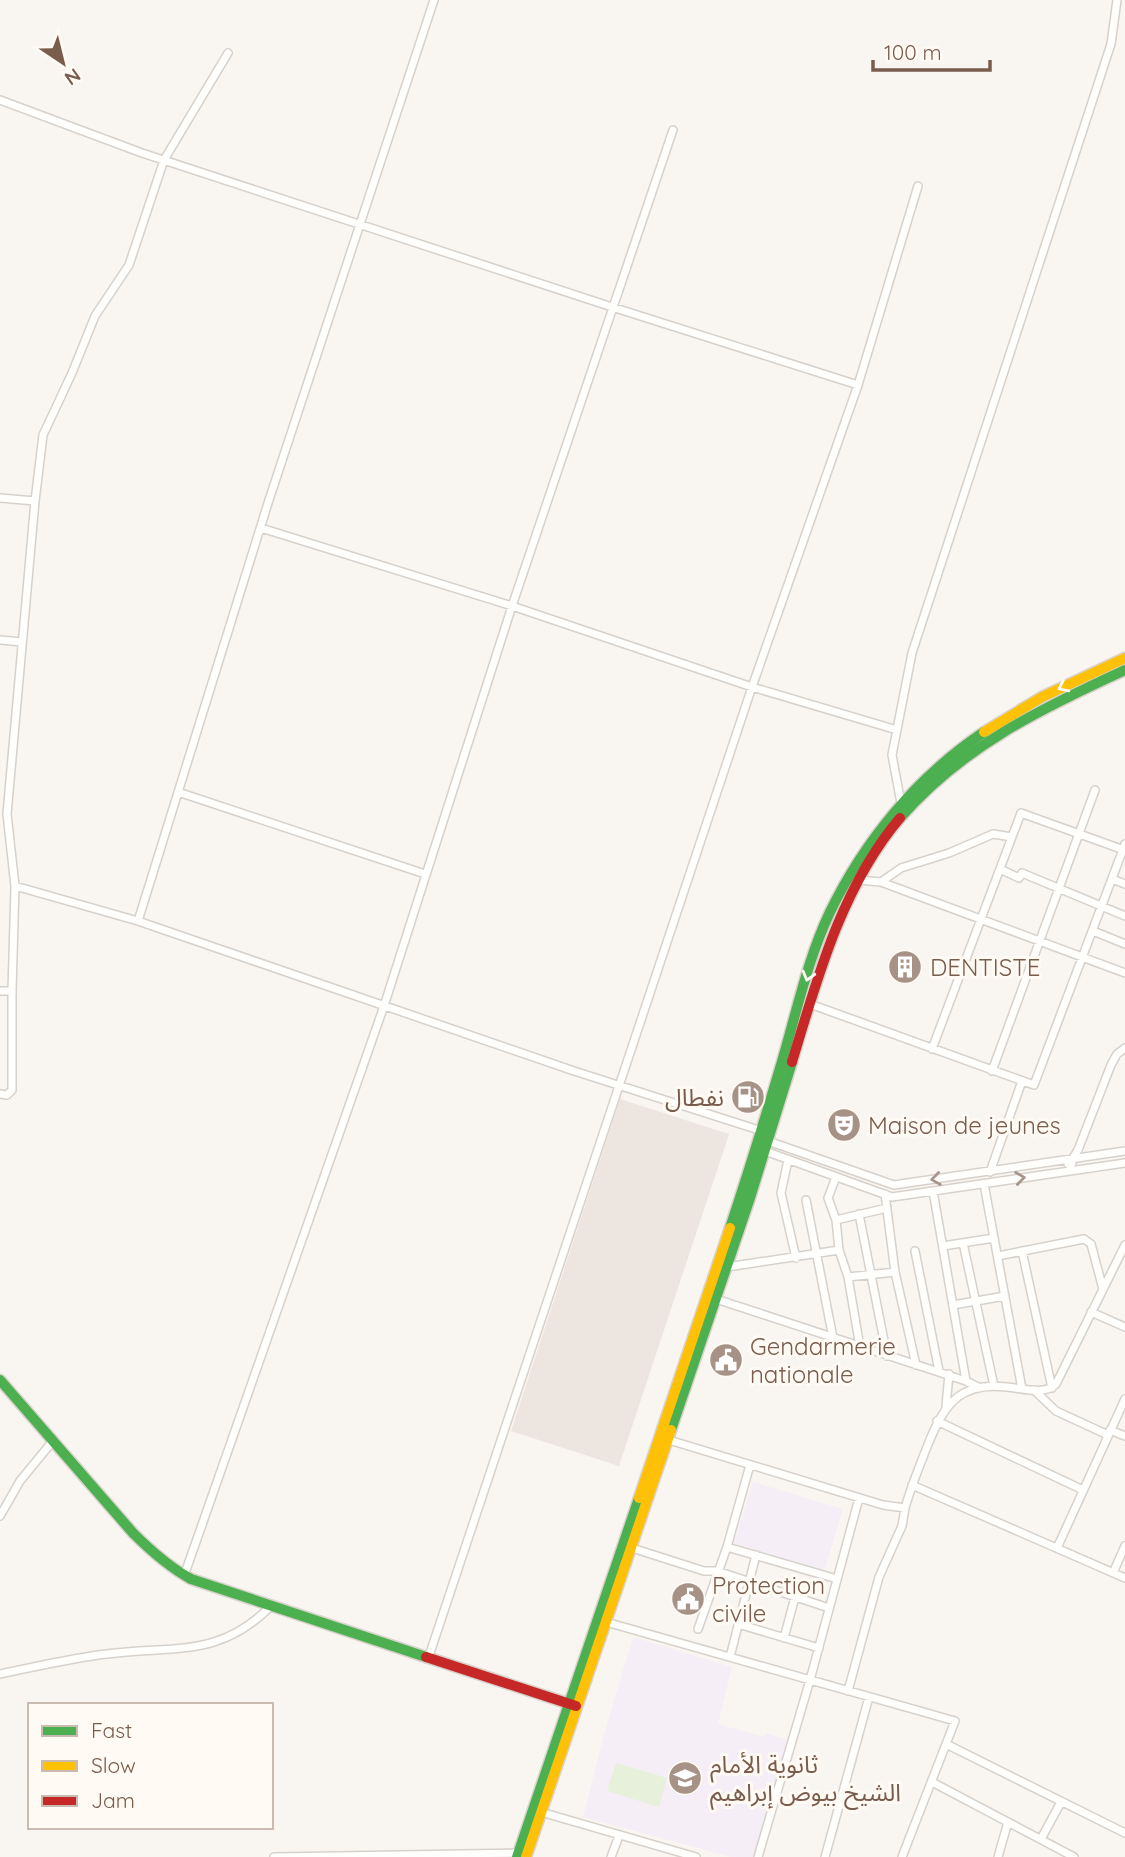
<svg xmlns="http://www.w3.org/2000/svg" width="1125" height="1857" font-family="Quicksand,'Noto Sans Arabic',sans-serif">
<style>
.industrial{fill:#ede5e0}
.education{fill:#f6eef6}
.green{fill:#e7f0db}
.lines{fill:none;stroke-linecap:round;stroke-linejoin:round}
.street-casing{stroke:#d7d1cb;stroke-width:10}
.fast-casing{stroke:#d9d2cb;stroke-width:13}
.slow-casing{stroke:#d9d2cb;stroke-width:13}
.jam-casing{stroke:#d9d2cb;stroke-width:13}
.street{stroke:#fefefd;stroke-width:7}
.fast{stroke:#4caf50;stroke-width:10}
.slow{stroke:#ffc107;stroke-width:10}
.jam{stroke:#c62828;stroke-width:10}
.oneway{stroke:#fffaf3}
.oneway2{stroke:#a8958b}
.labels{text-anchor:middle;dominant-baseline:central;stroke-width:6;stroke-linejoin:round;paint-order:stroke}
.poi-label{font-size:24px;fill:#7a5c4d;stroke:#fffaf3;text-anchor:start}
</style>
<rect width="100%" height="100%" fill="#f9f5f0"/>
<path class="industrial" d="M620,1099l109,35 -110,332 -108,-35z"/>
<path class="education" d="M753,1482l90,27 -19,62 -90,-28z
M633,1637l99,30 -14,57 46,13 2,-4 21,7 -30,117h-26l-148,-40 23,-90z"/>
<path class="green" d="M616,1763l51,15 -8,29 -52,-16z"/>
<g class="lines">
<g class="street-casing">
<path id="street" d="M0,100l142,53 470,154 246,78
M0,498l35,3
M261,528l251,78 240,81 145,43
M0,640l22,2
M178,792l247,82
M901,803l-9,-48 20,-102 199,-609 6,-44
M1000,869l19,9 3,-5 103,43
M1112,879l13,5
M858,880l23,2 20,-14 48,-15 44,-19 19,3
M881,882l244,91
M15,886l123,35 436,150 188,60
M138,921l130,-418 166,-503
M1093,931l32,13
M0,991h12
M810,1004l224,81 91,-241
M932,1049l89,-236 103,37
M992,1071l103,-281
M0,1094l7,1 5,-5v-99l3,-105 -8,-72 28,-313 8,-66 29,-62 23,-57 34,-51 35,-105 64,-107
M768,1141l126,44 231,-34
M765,1151l127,46 233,-34
M1073,1158l5,-8 33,-85 6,-11 8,-6
M788,1160l-7,33 15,65
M1069,1162l3,1 -1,3 -3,-2z
M990,1172l32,-91
M836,1177l-8,21 8,22 3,30 9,27 12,70
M984,1184l38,205
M933,1191l33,190 12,6
M885,1194l10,78 21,93
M806,1200l27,138
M859,1214l28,142
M836,1220l51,-12
M963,1243l31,143
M943,1246l51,-8
M915,1251l24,120
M1022,1251l30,137
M998,1256l86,-17 7,5 12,45
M727,1267l112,-17
M848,1277l47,-5
M716,1299l250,82
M953,1305l52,-9
M1091,1312l34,15
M1034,1390l22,21 52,24
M946,1406l3,-32
M937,1421l146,69
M1110,1430l15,6
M669,1440l214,65 22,3c6,-21 14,-41 22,-61 18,-46 35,-68 88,-59 13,2 31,6 41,-4l69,-139
M912,1485l213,93
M0,1516l20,-35 32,-39
M727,1547l110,32
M632,1548l72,23h13l112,37
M1057,1548l68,-149
M1113,1573l12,-27
M184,1576l200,-570 128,-400 161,-476
M606,1622l349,99 -53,136
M738,1624l81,24
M698,1629l29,-82 23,-82
M784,1638l11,-41
M429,1656l323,-969 106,-302 60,-199
M730,1657l26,-102
M0,1674c35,-7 71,-16 107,-20 68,-9 112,5 165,-49
M848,1691l31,-114 23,-51 3,-18
M946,1744l179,89
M932,1782l142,75
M541,1812l155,45
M1041,1839l20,-37
M274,1857l244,-4
M611,1857l8,-21
M758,1857l52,-177 49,-182
M825,1857l44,-160
M998,1857l10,-35"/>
</g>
<g class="fast-casing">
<path id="fast" d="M900,818c63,-72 140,-109 225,-148
M730,1228c18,-54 35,-109 51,-163 15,-50 26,-105 49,-153 35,-72 87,-135 154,-180
M0,1380l133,153c18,18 36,34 58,46l235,78
M671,1430l78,-229 43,-139
M517,1857l122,-359"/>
</g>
<g class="slow-casing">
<path id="slow" d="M984,732l58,-35 83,-39
M639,1498l91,-270
M526,1857l145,-427"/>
</g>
<g class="jam-casing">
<path id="jam" d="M792,1062c25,-83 50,-176 108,-244
M426,1657l150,49"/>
</g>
<use href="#street" class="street"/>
<use href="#fast" class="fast"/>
<use href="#slow" class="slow"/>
<use href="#jam" class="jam"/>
</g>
<defs><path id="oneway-chevron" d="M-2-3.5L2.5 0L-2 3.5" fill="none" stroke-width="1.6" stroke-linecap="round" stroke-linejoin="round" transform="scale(1.75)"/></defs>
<g class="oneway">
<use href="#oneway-chevron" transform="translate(1063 687) rotate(154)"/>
<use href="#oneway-chevron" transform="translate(808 976) rotate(106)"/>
</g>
<g class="oneway2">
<use href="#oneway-chevron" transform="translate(1020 1178) rotate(-8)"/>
<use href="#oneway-chevron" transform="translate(936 1179) rotate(172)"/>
</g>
<defs>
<g id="building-disc" transform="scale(1.75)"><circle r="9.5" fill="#a69286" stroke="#fffaf3"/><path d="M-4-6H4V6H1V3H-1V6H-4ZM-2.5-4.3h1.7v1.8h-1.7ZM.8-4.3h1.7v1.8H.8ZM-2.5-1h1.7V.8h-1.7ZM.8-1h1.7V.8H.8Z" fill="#fff"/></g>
<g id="fuel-disc" transform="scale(1.75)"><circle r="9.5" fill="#a69286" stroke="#fffaf3"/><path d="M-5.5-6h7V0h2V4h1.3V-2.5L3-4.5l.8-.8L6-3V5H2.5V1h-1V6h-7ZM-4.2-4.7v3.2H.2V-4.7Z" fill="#fff"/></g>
<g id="theatre-disc" transform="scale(1.75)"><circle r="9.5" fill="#a69286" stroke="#fffaf3"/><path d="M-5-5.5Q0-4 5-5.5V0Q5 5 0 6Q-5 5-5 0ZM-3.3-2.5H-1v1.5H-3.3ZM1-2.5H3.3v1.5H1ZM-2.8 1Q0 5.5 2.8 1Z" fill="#fff"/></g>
<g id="civic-disc" transform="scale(1.75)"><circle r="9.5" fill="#a69286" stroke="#fffaf3"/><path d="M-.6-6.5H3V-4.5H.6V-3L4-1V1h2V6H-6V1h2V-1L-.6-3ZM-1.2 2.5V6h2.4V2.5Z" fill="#fff"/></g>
<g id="school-disc" transform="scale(1.75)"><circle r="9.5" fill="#a69286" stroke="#fffaf3"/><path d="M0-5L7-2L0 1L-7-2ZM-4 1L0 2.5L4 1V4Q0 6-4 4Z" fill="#fff"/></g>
</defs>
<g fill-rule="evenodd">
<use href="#building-disc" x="905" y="967"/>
<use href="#fuel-disc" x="748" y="1097"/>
<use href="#theatre-disc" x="844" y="1125"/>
<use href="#civic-disc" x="726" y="1360"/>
<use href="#civic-disc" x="688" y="1599"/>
<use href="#school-disc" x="685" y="1778"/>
</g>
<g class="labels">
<g class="poi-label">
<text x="930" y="967">DENTISTE</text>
<text x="724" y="1097" text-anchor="end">نفطال</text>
<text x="868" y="1125">Maison de jeunes</text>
<text x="750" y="1346">Gendarmerie<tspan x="750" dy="28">nationale</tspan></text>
<text x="712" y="1585">Protection<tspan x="712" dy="28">civile</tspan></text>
<text x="710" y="1764">ثانوية الأمام<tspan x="710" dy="28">الشيخ بيوض إبراهيم</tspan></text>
</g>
</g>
<rect x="28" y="1703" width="245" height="126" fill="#fffaf3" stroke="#cabbb1" stroke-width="2"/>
<rect x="42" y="1726" width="35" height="10" fill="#4caf50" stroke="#cabbb1" stroke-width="2"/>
<text x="91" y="1738" font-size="21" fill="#7a5c4d">Fast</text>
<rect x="42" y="1761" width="35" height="10" fill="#ffc107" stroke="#cabbb1" stroke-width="2"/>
<text x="91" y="1773" font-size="21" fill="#7a5c4d">Slow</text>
<rect x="42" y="1796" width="35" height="10" fill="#c62828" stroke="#cabbb1" stroke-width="2"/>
<text x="91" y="1808" font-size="21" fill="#7a5c4d">Jam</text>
<g transform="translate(63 63) rotate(145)" stroke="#fffaf3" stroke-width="5" paint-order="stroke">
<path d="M0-5L12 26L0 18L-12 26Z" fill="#7a5c4d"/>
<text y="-10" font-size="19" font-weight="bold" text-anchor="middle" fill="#7a5c4d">N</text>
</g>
<path d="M873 60v10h117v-10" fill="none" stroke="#7a5c4d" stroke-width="3.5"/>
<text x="884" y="60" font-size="21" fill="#7a5c4d" stroke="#fffaf3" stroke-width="5" paint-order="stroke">100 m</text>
</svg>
